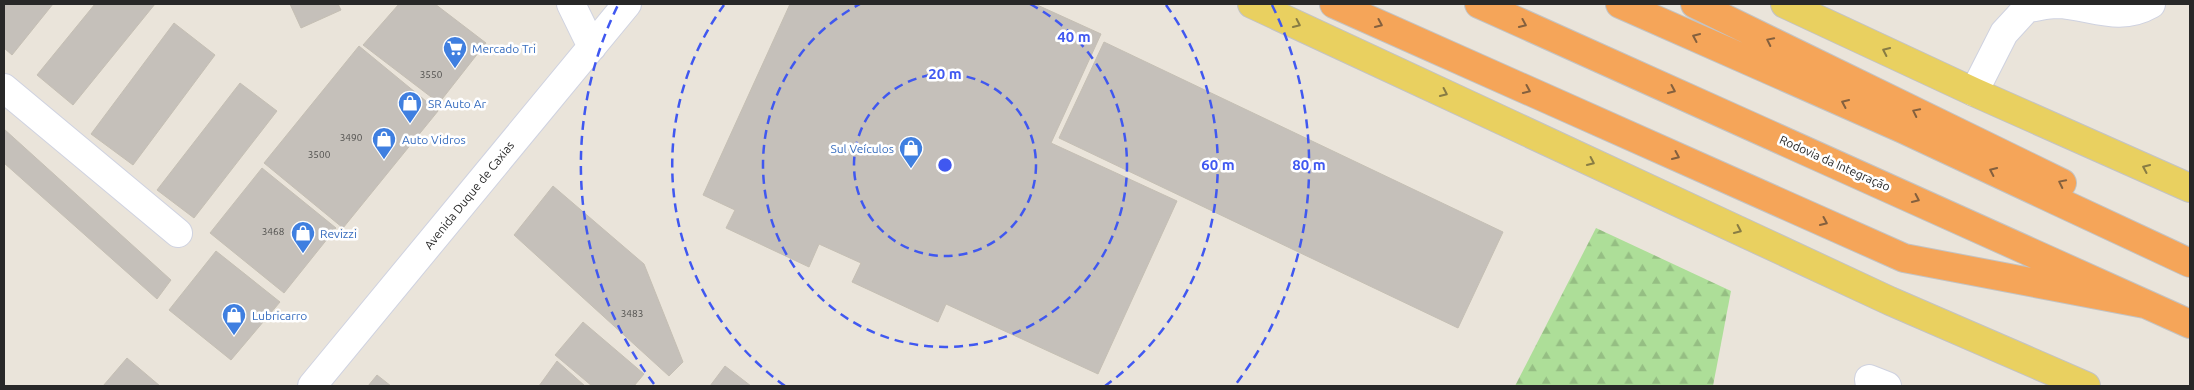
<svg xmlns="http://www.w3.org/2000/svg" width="2194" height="390" font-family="Ubuntu,sans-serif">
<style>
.forest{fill:url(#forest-firs)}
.building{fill:#c5c0ba;stroke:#c5bfb4}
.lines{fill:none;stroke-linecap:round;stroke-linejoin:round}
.minor-casing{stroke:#cfd2e0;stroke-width:30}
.major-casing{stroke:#c3c3c3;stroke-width:30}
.highway-casing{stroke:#c3c3c3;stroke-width:30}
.minor{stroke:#fff;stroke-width:28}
.major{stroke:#e9d060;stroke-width:28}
.highway{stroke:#f5a559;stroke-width:28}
.oneway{stroke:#887c44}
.oneway2{stroke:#84603e}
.ring{fill:none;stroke:#4058f0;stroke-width:2.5;stroke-dasharray:9 6}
.labels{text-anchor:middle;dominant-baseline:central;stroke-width:5;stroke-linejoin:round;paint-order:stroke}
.number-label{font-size:10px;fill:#4f4e4c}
.shop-label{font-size:12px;fill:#366cbe;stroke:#fff;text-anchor:start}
.street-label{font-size:12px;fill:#282828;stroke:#fff}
.centre{fill:#4058f0;stroke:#fff;stroke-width:2.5}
.ring-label{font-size:15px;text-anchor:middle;font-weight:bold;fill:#4058f0;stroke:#fff;stroke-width:5;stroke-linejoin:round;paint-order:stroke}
</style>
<defs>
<pattern id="forest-firs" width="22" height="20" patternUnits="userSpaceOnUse" patternTransform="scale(1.25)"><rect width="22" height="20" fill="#adde98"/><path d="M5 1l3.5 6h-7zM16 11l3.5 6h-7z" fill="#95be83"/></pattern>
</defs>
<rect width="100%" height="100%" fill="#eae4da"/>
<path class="forest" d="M1596,228l135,63 -18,95h-198z"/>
<path class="building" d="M4,4h49l-41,51 -8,-7z
M95,4h60l-82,101 -36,-30z
M290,4h48l3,6 -40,18z
M399,4h36l51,39 -47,60 -76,-58z
M790,4h245l66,30 -50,109 126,58 -79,173 -152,-70 -8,18 -86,-40 9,-19 -42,-19 -10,23 -83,-39 9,-18 -32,-15z
M174,23l41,32 -82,110 -42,-31z
M1104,42l399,190 -45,96 -399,-190z
M359,46l79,65 -95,117 -79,-65z
M240,83l37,28 -83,107 -37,-28z
M4,129l167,151 -14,19 -153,-136z
M262,168l74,60 -52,65 -74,-60z
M553,186l91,78 39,98 -14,14 -155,-141z
M216,251l64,51 -49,58 -62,-50z
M583,322l61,52 -10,12h-42l-37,-31z
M127,358l33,28h-57z
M557,361l28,25h-46z
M725,366l26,20h-41z
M377,375l14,11h-23z"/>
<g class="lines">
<g class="minor-casing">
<path id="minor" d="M571,4l21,43
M4,88l174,145
M1974,92l30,-59 23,-25c10,-1 20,-4 30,-4 34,1 61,19 94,0
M312,386l315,-382
M1870,386l-1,-7 18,7"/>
</g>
<g class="major-casing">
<path id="major" d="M1252,4l638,297 196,85
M1785,4l189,88 216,96"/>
</g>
<g class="highway-casing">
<path id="highway" d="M1334,4l570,254 241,46
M1479,4l711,320
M1620,4l283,125 287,134
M1695,4l367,179"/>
</g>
<use href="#minor" class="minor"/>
<use href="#major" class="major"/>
<use href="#highway" class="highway"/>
</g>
<defs><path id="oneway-chevron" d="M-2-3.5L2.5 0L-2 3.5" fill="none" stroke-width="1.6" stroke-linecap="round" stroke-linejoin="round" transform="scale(1.25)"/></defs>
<g class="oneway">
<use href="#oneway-chevron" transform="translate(1297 24) rotate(25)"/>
<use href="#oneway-chevron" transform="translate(1886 51) rotate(-155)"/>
<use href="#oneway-chevron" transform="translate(1444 93) rotate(25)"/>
<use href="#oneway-chevron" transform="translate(1591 162) rotate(25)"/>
<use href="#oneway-chevron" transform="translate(2146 168) rotate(-156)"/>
<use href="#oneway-chevron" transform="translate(1738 230) rotate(25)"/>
</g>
<g class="oneway2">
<use href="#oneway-chevron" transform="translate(1379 24) rotate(24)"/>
<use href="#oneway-chevron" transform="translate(1523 24) rotate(24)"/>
<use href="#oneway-chevron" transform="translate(1696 37) rotate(-156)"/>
<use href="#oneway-chevron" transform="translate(1770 41) rotate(-154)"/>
<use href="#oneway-chevron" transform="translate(1527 90) rotate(24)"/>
<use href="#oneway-chevron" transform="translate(1672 90) rotate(24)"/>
<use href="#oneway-chevron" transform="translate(1845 103) rotate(-156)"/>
<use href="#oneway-chevron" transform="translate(1916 112) rotate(-154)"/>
<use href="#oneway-chevron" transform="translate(1676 156) rotate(24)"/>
<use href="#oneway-chevron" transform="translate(1993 171) rotate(-155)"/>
<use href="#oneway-chevron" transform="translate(2062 183) rotate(-154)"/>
<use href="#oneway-chevron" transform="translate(1916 199) rotate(25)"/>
<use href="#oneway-chevron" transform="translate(1824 222) rotate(24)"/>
</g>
<g class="ring">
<circle cx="945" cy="165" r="91"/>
<path d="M1030 4A182 182 0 1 1 860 4"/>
<path d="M785 386A273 273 0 0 1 724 5M1166 5A273 273 0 0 1 1105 386"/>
<path d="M654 384A364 364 0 0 1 618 5M1272 5A364 364 0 0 1 1236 384"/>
</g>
<defs>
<g id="supermarket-pin" transform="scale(1.25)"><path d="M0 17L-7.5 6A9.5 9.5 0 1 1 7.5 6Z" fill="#3f7fe0" stroke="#fff"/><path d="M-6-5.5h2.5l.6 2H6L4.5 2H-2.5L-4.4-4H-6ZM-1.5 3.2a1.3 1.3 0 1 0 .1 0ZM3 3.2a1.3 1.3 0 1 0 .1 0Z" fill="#fff"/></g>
<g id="shop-pin" transform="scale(1.25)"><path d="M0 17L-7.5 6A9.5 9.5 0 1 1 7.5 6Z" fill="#3f7fe0" stroke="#fff"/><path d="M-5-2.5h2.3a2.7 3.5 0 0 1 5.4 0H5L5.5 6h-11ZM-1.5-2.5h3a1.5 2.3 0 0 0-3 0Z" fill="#fff"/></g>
</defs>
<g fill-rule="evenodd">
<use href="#supermarket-pin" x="455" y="48"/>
<use href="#shop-pin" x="410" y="103"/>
<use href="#shop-pin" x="384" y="139"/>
<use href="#shop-pin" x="911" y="148"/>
<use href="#shop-pin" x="303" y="233"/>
<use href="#shop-pin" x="234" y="315"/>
</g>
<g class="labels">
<g class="number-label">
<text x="431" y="74">3550</text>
<text x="351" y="137">3490</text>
<text x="319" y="154">3500</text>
<text x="273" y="231">3468</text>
<text x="632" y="313">3483</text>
</g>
<g class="shop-label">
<text x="472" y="48">Mercado Tri</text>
<text x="428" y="103">SR Auto Ar</text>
<text x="402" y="139">Auto Vidros</text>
<text x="894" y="148" text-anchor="end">Sul Veículos</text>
<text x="320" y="233">Revizzi</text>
<text x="252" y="315">Lubricarro</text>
</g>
<g class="street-label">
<text transform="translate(1835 163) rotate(24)">Rodovia da Integração</text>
<text transform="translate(469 195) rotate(-51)">Avenida Duque de Caxias</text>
</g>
</g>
<circle cx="945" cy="165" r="8" class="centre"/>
<g class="ring-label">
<text x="1074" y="42">40 m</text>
<text x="945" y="79">20 m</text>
<text x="1218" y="170">60 m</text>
<text x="1309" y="170">80 m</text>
</g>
<rect width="2194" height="390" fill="none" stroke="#282828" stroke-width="10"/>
</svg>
